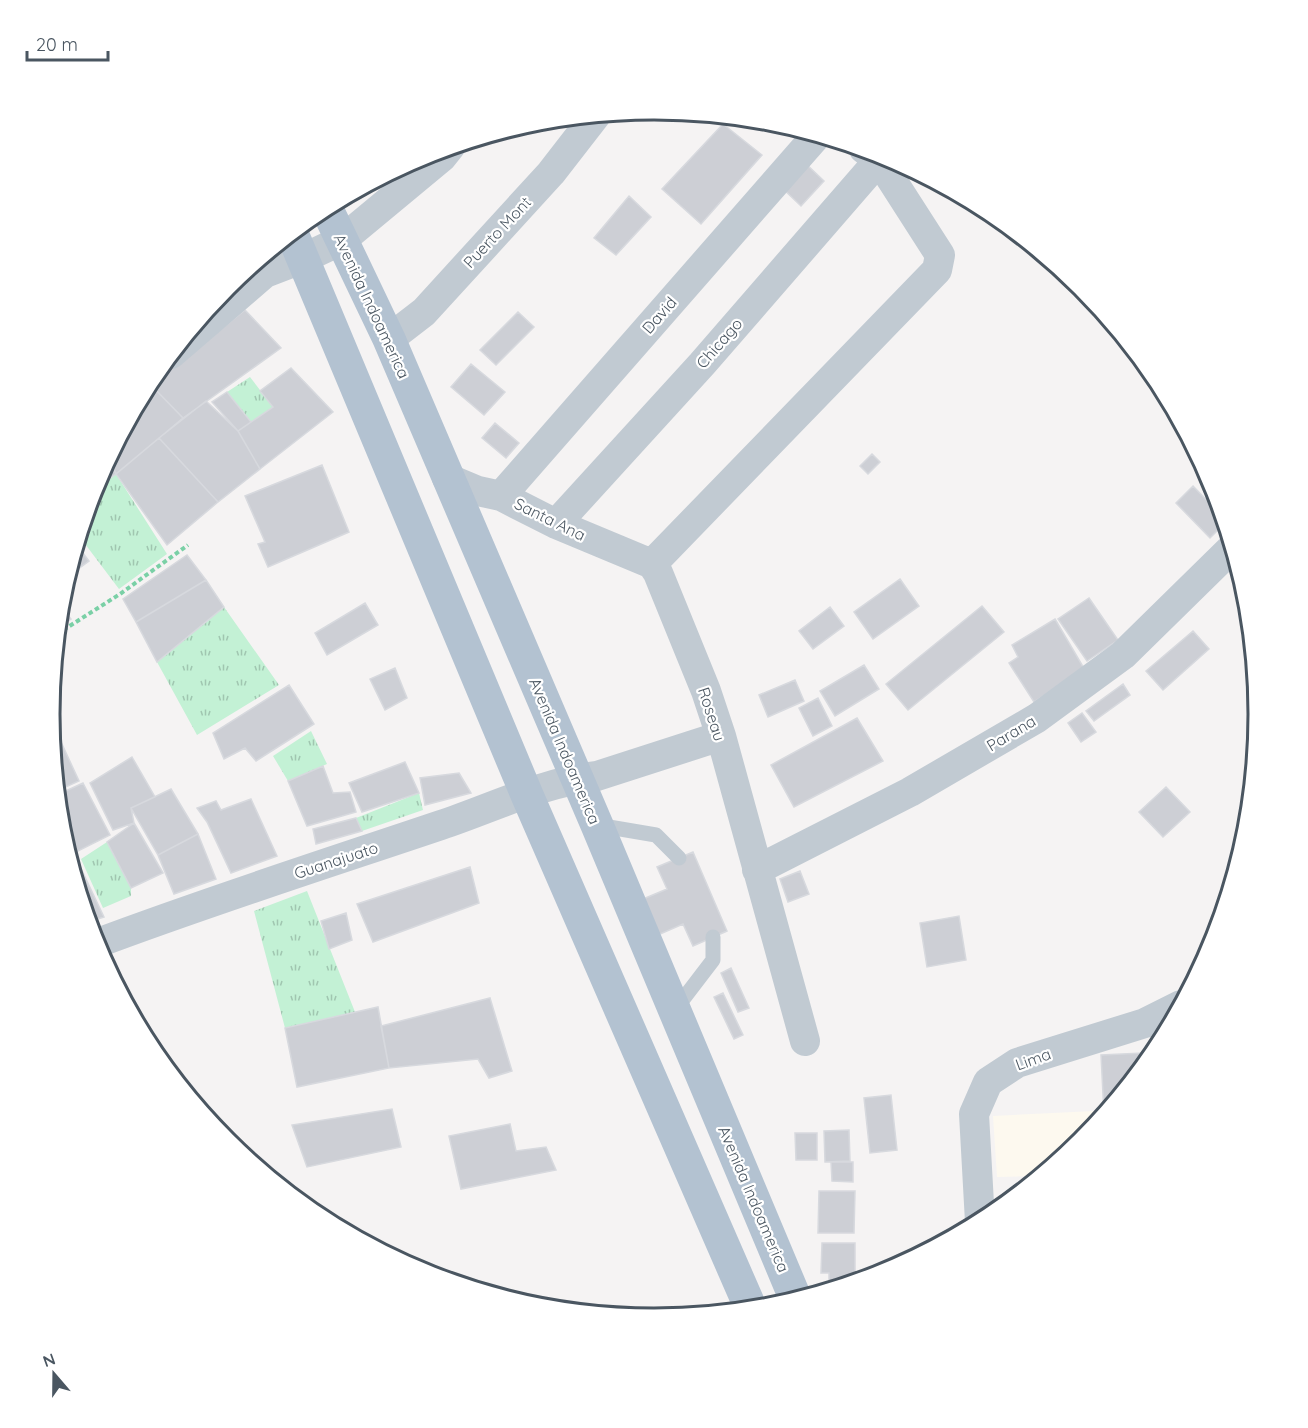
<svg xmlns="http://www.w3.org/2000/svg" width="1308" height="1428" font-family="Quicksand,sans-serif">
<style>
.commercial{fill:#fdf9ef}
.grass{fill:url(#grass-tufts)}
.building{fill:#cdcfd5;stroke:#d7d9de;stroke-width:1.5}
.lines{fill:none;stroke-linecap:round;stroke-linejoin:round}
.path{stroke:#7ad0a6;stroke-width:4;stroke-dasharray:4.5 3;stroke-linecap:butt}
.lane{stroke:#c1cad2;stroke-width:15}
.street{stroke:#c1cad2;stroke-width:30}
.primary{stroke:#b3c2d1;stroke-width:33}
.labels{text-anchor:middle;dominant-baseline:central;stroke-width:4.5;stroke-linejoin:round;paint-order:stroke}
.street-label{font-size:16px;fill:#4a5661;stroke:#fff}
.rim{fill:none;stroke:#4a5661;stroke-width:3}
</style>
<defs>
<pattern id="grass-tufts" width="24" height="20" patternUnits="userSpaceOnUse" patternTransform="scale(1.5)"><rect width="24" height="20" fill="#c3f1d5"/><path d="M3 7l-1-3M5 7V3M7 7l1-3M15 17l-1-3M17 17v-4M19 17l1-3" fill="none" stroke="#a0c6b0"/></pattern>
</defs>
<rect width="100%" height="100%" fill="#f5f3f3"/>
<path class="commercial" d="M1094,1111l1,14 -14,17 -41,34 -43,1 -4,-61z"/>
<path class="grass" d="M250,377l23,30 -22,15 -24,-30z
M116,474l51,80 -48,35 -40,-53 13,-42z
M224,607l55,78 -82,50 -40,-73z
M311,731l16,33 -39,17 -15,-25z
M419,793l4,17 -61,21 -6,-13z
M107,842l24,46v8l-28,12 -22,-49z
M307,891l48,121 -70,16 -31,-117z"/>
<path class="building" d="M723,124l39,31 -61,69 -39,-35z
M803,161l21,20 -23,25 -21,-20z
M629,196l22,21 -35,38 -22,-17z
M245,310l36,38 -98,70 -32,-33z
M518,312l16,15 -38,38 -16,-15z
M471,364l34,28 -21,23 -33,-28z
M291,368l42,44 -73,57 -22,-38 35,-24 -13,-16z
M151,385l32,33 -67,56 -7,-16 37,-69z
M227,392l24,30 -13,9 -26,-29z
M206,401l32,30 22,38 -42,33 -59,-64z
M495,423l24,20 -13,15 -24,-20z
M159,438l59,64 -51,43 -51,-71z
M872,454l8,8 -12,12 -8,-8z
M108,459l8,15 -22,15 2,-7z
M322,465l27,67 -81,35 -10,-23 7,-2 -20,-46z
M1193,486l30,31 2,6 -15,15 -34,-35z
M77,545l12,16 -22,16z
M187,555l19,25 -70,42 -13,-23z
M900,579l19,27 -46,33 -19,-27z
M206,580l18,27 -67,55 -21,-40z
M1089,598l29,42 -31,21 -29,-42z
M365,603l13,22 -51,30 -12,-22z
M60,605l11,14 -13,8z
M982,606l22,26 -96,78 -22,-26z
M830,607l14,19 -31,23 -14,-18z
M1055,619l30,51 -51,32 -25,-39 9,-6 -6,-12z
M1193,631l16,18 -46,41 -17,-19z
M864,665l15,24 -44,27 -15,-25z
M395,668l12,30 -22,12 -15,-31z
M795,680l9,21 -36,16 -9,-22z
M1123,684l7,11 -36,26 -8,-10z
M289,685l25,39 -58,37 -11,-13 -21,11 -11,-26z
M818,698l14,28 -19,10 -14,-28z
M1082,713l14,19 -15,10 -13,-19z
M857,718l26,43 -89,46 -23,-42z
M56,731l23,50 -22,10 -6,-58z
M132,757l23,40 -24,11 3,15 -21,7 -23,-47z
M405,762l14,31 -57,19 -13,-29z
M323,766l10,27 17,-1 6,20 -49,14 -19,-45z
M459,773l12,20 -46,12 -5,-27z
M83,783l27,52 -42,21 -7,-24 -4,-37z
M1166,787l24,25 -27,25 -24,-25z
M171,789l27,45 -40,21 -27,-47z
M251,799l26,57 -46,17 -24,-51 -10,-14 19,-7 5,9z
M356,818l6,13 -46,13 -3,-15z
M134,823l29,50 -32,15 -24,-46z
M198,834l18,45 -42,15 -16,-39z
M693,852l34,79 -34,15 -10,-22 -32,14 -15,-36 31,-13 -10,-22z
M77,860l27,57 -16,5 -17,-59z
M470,867l9,36 -106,39 -16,-38z
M800,871l9,23 -21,8 -8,-23z
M346,913l6,27 -23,9 -8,-28z
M959,916l7,44 -39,7 -7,-44z
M731,968l18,40 -11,4 -17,-39z
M723,993l20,42 -9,4 -20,-42z
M490,998l22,73 -23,7 -11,-19 -89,9 -8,-42z
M378,1007l11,61 -92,19 -12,-59z
M1143,1053v13l-39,48 -3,-59z
M891,1095l6,55 -27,3 -6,-55z
M392,1109l9,38 -94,20 -15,-42z
M510,1124l6,27 30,-4 10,23 -95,19 -12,-53z
M849,1130l1,31 -25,1 -1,-31z
M795,1133h22v27h-21z
M831,1162h22v20l-21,-1z
M819,1191h36l-1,42h-36z
M822,1243h33v39l-26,8v-17h-8z"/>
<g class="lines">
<path class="path" d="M57,634l63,-40 68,-49"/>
<path class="lane" d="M597,825l59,10 23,23
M674,1011l39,-51v-23"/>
<path class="street" d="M389,339l35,-27 127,-139 45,-58
M171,354l94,-81 39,-15 38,-18 100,-83 8,-10
M447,478l31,13 23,5 55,28 96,40
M501,496l316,-361
M556,524l146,-160 177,-204
M652,564l285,-294 3,-15 -61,-95 -15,-11
M652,564l6,9 48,118 15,45 84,305
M757,870l153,-78 127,-74 86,-63 109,-107
M95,944c114,-43 230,-80 346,-119 51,-17 103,-43 156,-49l124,-40
M980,1222l-6,-108 14,-32 29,-19 128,-40 36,-18"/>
<path class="primary" d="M326,207l63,132 208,486 199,475
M292,233l235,562 224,514"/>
</g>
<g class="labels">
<g class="street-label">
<text transform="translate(497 232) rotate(-47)">Puerto Mont</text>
<text transform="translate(372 306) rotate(65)">Avenida Indoamerica</text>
<text transform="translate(659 315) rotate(-49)">David</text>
<text transform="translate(719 343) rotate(-49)">Chicago</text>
<text transform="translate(550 519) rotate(26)">Santa Ana</text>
<text transform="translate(712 714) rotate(72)">Roseau</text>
<text transform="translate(1011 733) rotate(-31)">Parana</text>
<text transform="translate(565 751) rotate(67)">Avenida Indoamerica</text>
<text transform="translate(336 860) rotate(-18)">Guanajuato</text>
<text transform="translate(1033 1059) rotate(-20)">Lima</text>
<text transform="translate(754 1199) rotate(67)">Avenida Indoamerica</text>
</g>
</g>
<path d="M0 0H1308V1428H0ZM60 714a594 594 0 1 1 1188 0a594 594 0 1 1-1188 0Z" fill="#fff" fill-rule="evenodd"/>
<path class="rim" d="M60 714a594 594 0 1 1 1188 0a594 594 0 1 1-1188 0Z"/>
<g transform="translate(54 1374) rotate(340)" stroke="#ffffff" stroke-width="4.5" paint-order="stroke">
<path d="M0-4.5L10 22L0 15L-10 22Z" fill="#4a5661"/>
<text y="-9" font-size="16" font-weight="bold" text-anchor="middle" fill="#4a5661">N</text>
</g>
<path d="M27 51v9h81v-9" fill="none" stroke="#4a5661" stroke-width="3"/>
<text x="36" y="51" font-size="18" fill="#4a5661" stroke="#ffffff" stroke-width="4.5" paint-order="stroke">20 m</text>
</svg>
